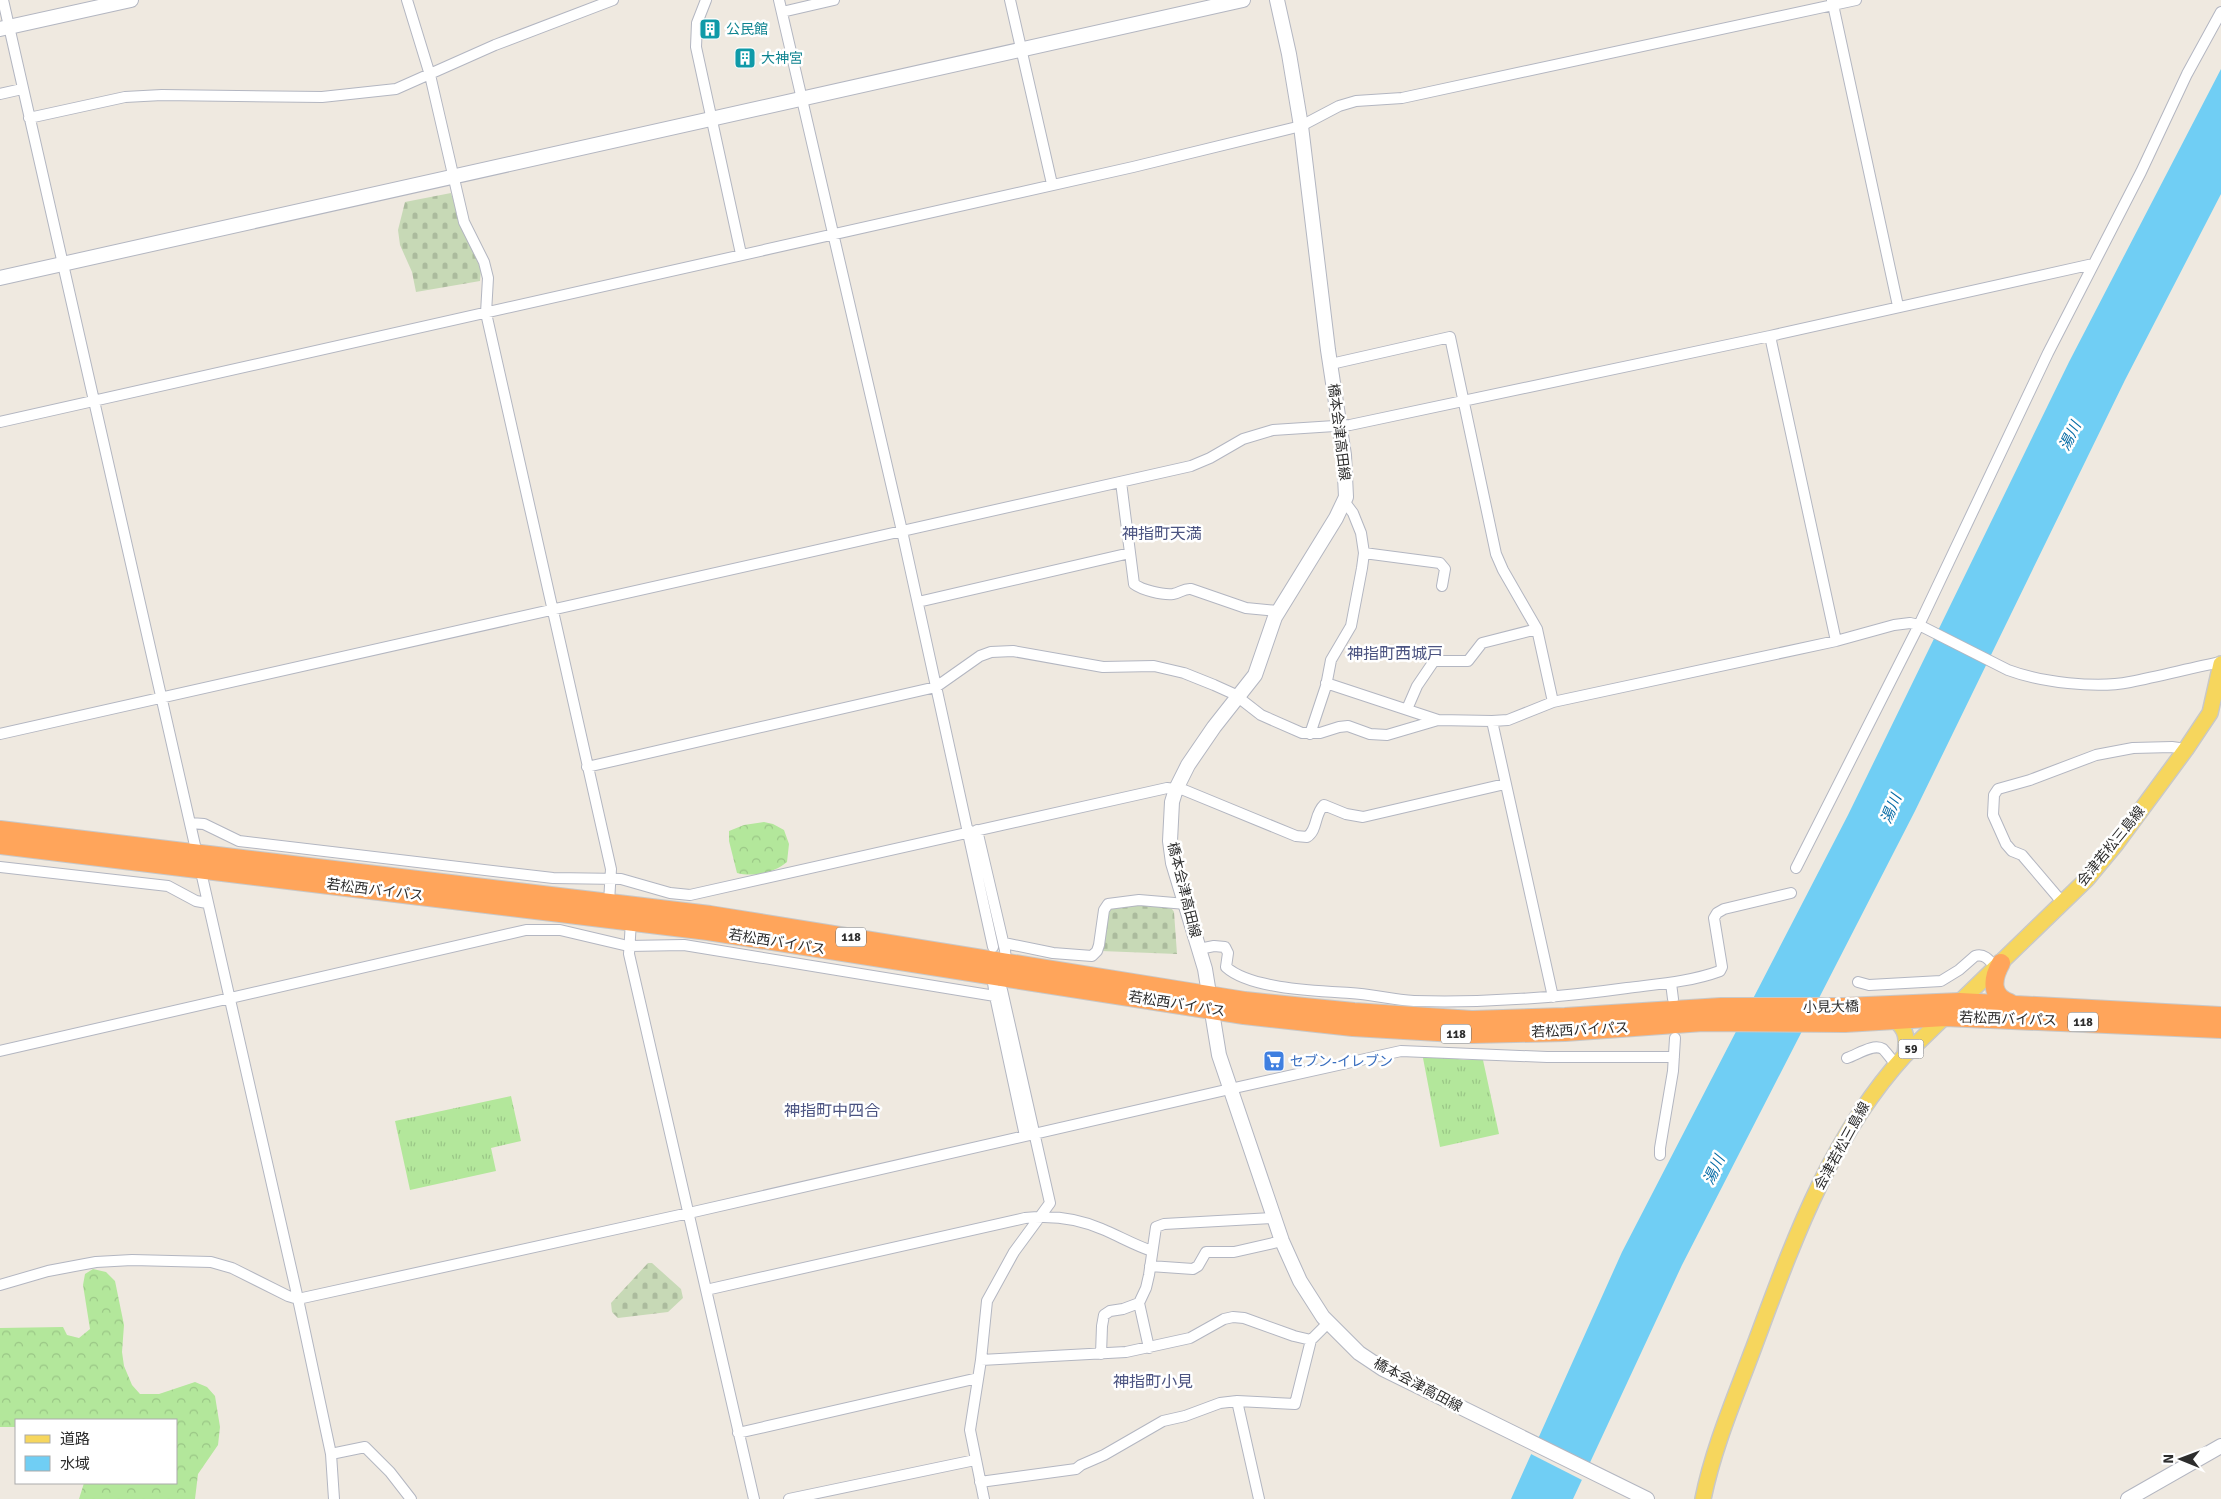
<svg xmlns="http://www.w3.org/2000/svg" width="2221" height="1499" font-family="Signika,'Noto Sans JP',sans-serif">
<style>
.grass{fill:url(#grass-tufts)}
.forest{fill:url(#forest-crowns)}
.cemetery{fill:url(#cemetery-stones)}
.water{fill:#70cef4}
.pier{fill:#efe9e0}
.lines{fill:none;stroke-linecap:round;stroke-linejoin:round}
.street-casing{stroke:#b3b6c1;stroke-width:12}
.secondary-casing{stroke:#b3b6c1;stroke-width:16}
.primary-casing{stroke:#c8c8c8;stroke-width:18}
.highway-casing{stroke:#c8c8c8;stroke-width:20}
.street{stroke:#fff;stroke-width:10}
.secondary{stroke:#fff;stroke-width:14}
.primary{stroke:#f6d65d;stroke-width:15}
.highway{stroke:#ffa55b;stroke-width:18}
.labels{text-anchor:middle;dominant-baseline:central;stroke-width:5;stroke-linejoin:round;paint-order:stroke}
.shield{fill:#fff;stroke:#6c6c6c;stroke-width:1}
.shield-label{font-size:12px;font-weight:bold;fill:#2d2d2d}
.culture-label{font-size:14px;fill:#0d838f;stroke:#fff;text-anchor:start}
.street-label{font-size:14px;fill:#2d2d2d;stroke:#fff}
.shop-label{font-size:14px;fill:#366cbe;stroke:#fff;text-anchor:start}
.water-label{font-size:15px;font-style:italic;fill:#086da6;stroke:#fff}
.quarter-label{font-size:16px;fill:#4b5381;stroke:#fff}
</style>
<defs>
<pattern id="grass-tufts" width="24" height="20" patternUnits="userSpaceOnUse" patternTransform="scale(1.25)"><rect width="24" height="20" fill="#b3e79b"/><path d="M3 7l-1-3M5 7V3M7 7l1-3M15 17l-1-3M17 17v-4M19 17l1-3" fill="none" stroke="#9ac686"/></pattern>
<pattern id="forest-crowns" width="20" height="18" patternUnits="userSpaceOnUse" patternTransform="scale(1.25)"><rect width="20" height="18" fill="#b3e79b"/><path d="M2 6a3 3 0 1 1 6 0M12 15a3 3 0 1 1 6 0" fill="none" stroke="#9ac686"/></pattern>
<pattern id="cemetery-stones" width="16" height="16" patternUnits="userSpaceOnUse" patternTransform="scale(1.25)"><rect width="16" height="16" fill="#c7d9b6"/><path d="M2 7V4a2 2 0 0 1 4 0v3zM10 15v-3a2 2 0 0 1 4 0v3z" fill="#abbb9d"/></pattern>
</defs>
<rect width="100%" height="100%" fill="#efe9e0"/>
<path class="grass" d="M1426,1054l38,6h19l16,74 -59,13 -17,-89z
M511,1096l10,45 -30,7 5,23 -86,19 -15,-69z"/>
<path class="forest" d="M764,822l9,2 11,6 5,14 -2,18c-13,11 -34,15 -50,11l-8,-32v-10l15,-6z
M93,1269l13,3 9,9 9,44 -2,27 2,14 8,19 8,9h19l36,-12 12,5 8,9 5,31 -2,18 -20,29 -3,25h-116l5,-16h92v-63h-160v7h-16v-99l63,-1 4,8 12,3 11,-9 -7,-44 2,-11z"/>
<path class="cemetery" d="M451,193l10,33 20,43 -1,12 -64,11 -4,-20 -12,-27 -2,-15 7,-28z
M1151,902l21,7 2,3 3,42 -76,-3 6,-41 6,-3z
M648,1263h4l29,26 2,9 -15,14 -50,6 -6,-6 -1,-9z"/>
<path class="water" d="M2221,69v125l-96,186 -210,431 -233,454 -109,234h-62l111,-247 226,-437 221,-453z"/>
<path class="pier" d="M1536,1437l56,27 -8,17 -55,-28z"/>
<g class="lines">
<g class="street-casing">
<path id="street" d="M3,0l295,1299 33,155 3,45
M407,0l23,75 34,147 20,40 4,16 -2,35 125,556 -2,33
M706,0l-9,23 -1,24 45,207
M779,0l123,531 91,416
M1010,0l42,184
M1832,0l66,306
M782,12l52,-12
M0,94l22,-5
M29,118l96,-21 37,-2 160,2 74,-8 99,-44 118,-45
M1770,336l66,305
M1331,364l119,-27 46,217 7,16 34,59 16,73
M0,422l1133,-255 168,-41 38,-20 17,-5 46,-3 454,-98
M1121,482l13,102c8,6 28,11 39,10 7,-1 11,-6 18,-5l55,19 32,3
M1364,553l76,10 5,6 -3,17
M918,602l212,-49
M1326,683l112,37
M1407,709l10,-23 17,-25h34l14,-18 55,-14
M1492,721l61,276
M0,734l1191,-268 19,-8 33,-19 30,-9 77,-5 420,-89 323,-72
M1310,734l16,-48 5,-26 20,-34 11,-58 2,-15 -3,-20 -8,-20 -9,-12
M587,767l349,-80 44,-31 11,-4 22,-1 90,16 51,-1 30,7 30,12 20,9 27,21 41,18h18l19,-6 9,-1 22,8 17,1 51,-15 54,1 16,-1 45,-18 283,-61 58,-16 16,-2 9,2 89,45c32,12 88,19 122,12 31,-6 61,-14 91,-20
M190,823l14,1 35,17 314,37 68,1 49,14 20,2 477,-107 17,2 112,46 11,1c11,-7 7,-23 17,-32l22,9 17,3 142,-33
M977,830l28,120 1,13
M0,867l168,19 28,15 11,2
M1796,868l123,-243 129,-272 93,-181 46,-98 34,-62
M2062,902l-40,-47 -10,-4 -6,-7 -13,-29 1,-20 4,-6 32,-9 66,-25 37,-7 39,-1 14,2
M631,921l-2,33 125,545
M1004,943l49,10 39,3 5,-5 2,-6 5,-35 4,-6 31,-4 47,4
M1199,949l15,-3 11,1 3,6 -2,14c24,22 91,24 124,26 22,1 42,7 64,8 72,2 142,-3 213,-13 31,-4 63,-6 93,-17l2,-4 -8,-49 3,-5 7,-4 67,-16
M992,976l3,20 30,140
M1858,982l11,3 72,-4 18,-11 16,-14c10,-3 15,5 21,12
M1671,983l2,16
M0,1051l526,-121h34l68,16 56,-1 311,51
M1847,1058c10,-3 26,-15 36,-9 4,4 9,11 13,16
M1660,1155v-7l13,-77 2,-33
M1150,1266l43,3 5,-3 8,-14h28l48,-11
M0,1285l48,-14 48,-9 36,-2 79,2 21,6 56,28 10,3 391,-86 541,-124 171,-38 146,6h127
M706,1290l319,-72c26,-3 52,0 77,11 17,7 32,16 50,22
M1149,1348l-10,-45 7,-15 3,-13 7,-48 8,-3 110,-6
M1101,1354l1,-28 2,-11 6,-4 13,-2 16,-6
M981,1360l145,-8 64,-14 34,-19 9,-2 11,1 50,18 17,4
M1237,1401l22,98
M738,1433l240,-55
M331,1454l34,-7 25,25 21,27
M980,1482l96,-13 5,-4 23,-10 59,-34 22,-5 35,-13 17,-2 58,3 16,-64 17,-17
M789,1499l186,-39
M984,1499l-14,-69 11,-70 6,-59 27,-49 36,-49 -48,-213"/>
</g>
<g class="secondary-casing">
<path id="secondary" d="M1277,0l12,54 12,72 27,224 16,105 2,42 -10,21 -61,99 -20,58 -41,52 -26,38 -12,24 -4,13 -2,39 3,22 32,106 14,86 63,186 18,40 23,36 36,36 24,16 264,130
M0,29l131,-29
M0,278l1243,-278
M2128,1499l93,-53"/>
</g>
<g class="primary-casing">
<path id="primary" d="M1894,1020c14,9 13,21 11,35
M1703,1499c10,-50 31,-99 49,-147 39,-104 76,-213 153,-297l182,-176 29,-35 70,-95 24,-36 11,-49"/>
</g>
<g class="highway-casing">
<path id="highway" d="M0,830l710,85 535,86 109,11 118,8 93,-3 156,-10h123l116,-5 261,14
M0,845l708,86 536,84 109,12 119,7 93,-2 138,-10 142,1 100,-6 276,12
M2001,963c-9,16 -11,33 9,40"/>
</g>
<use href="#street" class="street"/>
<use href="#secondary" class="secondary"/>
<use href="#primary" class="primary"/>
<use href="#highway" class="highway"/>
</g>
<defs>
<g id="building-square" transform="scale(1.125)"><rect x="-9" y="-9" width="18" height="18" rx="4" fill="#0f9aa8" stroke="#fff"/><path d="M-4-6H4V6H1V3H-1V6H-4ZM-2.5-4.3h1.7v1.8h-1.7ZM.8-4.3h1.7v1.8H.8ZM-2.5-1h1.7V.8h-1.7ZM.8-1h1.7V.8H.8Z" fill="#fff"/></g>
<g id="supermarket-square" transform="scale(1.125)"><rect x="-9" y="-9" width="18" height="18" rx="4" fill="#3f7fe0" stroke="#fff"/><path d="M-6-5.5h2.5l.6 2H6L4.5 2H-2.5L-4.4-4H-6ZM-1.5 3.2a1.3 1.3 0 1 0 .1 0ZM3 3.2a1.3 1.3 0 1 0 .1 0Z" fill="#fff"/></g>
</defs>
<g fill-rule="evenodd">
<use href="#building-square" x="710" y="29"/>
<use href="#building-square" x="745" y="58"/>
<use href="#supermarket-square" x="1274" y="1061"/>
</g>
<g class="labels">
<g class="shield">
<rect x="836" y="927.5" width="30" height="19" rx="4"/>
<rect x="2068" y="1012.5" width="30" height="19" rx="4"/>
<rect x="1441" y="1024.5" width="30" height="19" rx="4"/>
<rect x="1898.5" y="1039.5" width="25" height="19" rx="4"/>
</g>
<g class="shield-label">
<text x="851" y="937">118</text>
<text x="2083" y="1022">118</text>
<text x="1456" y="1034">118</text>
<text x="1911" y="1049">59</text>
</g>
<g class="culture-label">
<text x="726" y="29">公民館</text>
<text x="761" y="58">大神宮</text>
</g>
<g class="street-label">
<text transform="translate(1339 432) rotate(83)">橋本会津高田線</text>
<text transform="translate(2111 846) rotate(-51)">会津若松三島線</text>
<text transform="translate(375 890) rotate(7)">若松西バイパス</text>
<text transform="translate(1184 890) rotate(76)">橋本会津高田線</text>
<text transform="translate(777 942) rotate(9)">若松西バイパス</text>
<text transform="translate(1177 1004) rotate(9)">若松西バイパス</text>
<text transform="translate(1831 1007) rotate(-1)">小見大橋</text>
<text transform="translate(2008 1019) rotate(2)">若松西バイパス</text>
<text transform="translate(1580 1030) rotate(-3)">若松西バイパス</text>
<text transform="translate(1842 1146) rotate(-61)">会津若松三島線</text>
<text transform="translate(1418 1385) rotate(28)">橋本会津高田線</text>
</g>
<g class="shop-label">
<text x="1290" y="1061">セブン-イレブン</text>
</g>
<g class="water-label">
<text transform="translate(2070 436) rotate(-64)">湯川</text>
<text transform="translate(1891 809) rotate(-68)">湯川</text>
<text transform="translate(1714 1170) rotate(-65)">湯川</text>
</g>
<g class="quarter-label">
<text x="1162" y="534">神指町天満</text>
<text x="1395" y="654">神指町西城戸</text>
<text x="832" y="1111">神指町中四合</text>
<text x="1153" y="1382">神指町小見</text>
</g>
</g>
<rect x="15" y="1419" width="162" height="65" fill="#ffffff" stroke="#ababab"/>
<rect x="25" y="1435" width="25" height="8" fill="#f6d65d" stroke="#ababab"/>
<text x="60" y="1444" font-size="15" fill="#2d2d2d">道路</text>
<rect x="25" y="1456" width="25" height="15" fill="#70cef4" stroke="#ababab"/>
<text x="60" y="1469" font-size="15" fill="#2d2d2d">水域</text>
<g transform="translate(2181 1459) rotate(271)" stroke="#ffffff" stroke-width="4" paint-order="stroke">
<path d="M0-4L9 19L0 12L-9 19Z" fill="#2d2d2d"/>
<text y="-8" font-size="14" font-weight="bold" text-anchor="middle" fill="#2d2d2d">N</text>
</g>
</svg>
